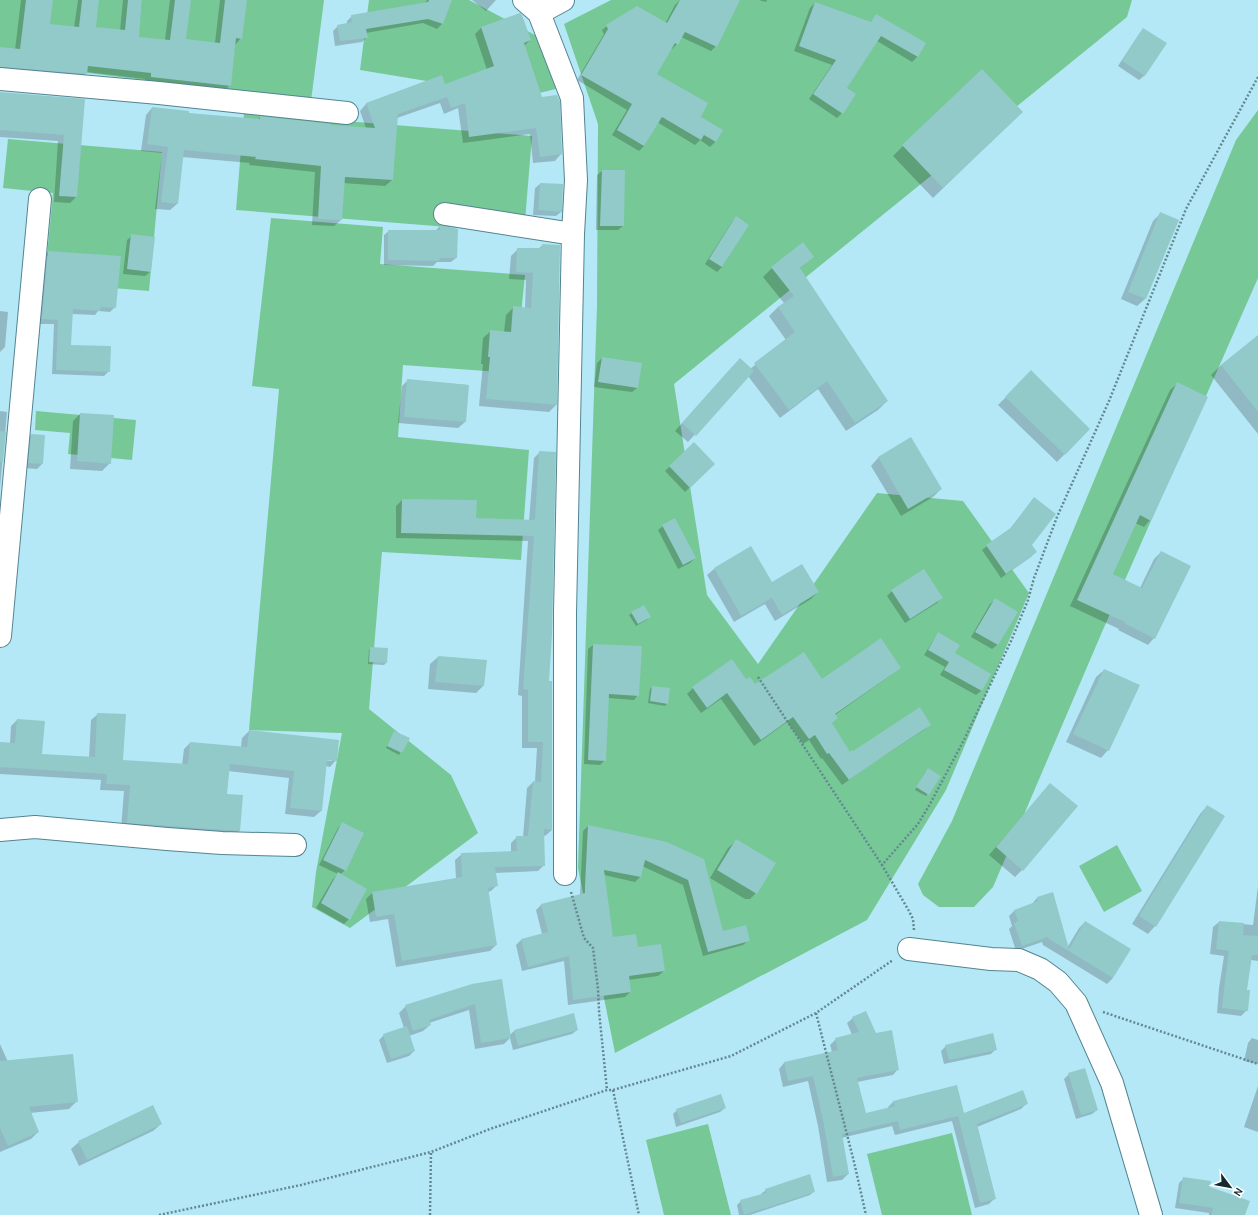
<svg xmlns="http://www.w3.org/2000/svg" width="1258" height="1215" font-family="Karla,sans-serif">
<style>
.green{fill:#76c897}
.shadow{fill:#0003;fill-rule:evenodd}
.building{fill:#92c9c9}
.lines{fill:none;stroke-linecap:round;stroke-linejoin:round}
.minor-casing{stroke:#538491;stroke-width:24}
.path{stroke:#648892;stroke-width:2.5;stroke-dasharray:2 2;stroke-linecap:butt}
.minor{stroke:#fff;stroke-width:22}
</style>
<rect width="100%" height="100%" fill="#b4e8f6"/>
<path class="green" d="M0,0h324l-13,101 -311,-39z
M369,0h100l81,43 10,45 -37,9 -163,-27z
M611,0h521l-5,17 -453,367 33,211 51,69 119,-171 86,8 66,92 -83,197 -79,130 -252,133 -37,-185 19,-562 1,-182 -34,-100z
M1258,110v168l-156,354 -109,255 -19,20h-35l-16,-12 -5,-11 34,-63 284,-681z
M244,113l288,23 -8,97 -288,-23z
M8,139l154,13 -13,139 -83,-7 2,-26 -21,-2 6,-63 -50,-5z
M271,218l112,9 -3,37 145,11 -10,98 -112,-8 -5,72 131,13 -8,110 -139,-8 -13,157 82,66 27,58 -128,95 -38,-21 4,-35 26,-139 -93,-3 30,-341 -27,-3z
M36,411l100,9 -4,40 -64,-6 2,-21 -35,-3z
M1117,845l25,46 -38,21 -25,-46z
M708,1124l23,91h-67l-18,-75z
M952,1133l20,82h-90l-15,-61z"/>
<path class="shadow" d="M21,0h31l-3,25 25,3 4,-28h20l-4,27 26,4 3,-31h19l-4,38 27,2 5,-40h20l-5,40 30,3 5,-43h26l-5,38 -6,7 -5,40 -7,7 -78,-8v-5l-58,-7 -7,8 -80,-7v-25l15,2z
M427,0h24l-9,24 -5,5 -14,-6 -57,10 1,4 -5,5 -27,4 -2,-15 5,-5 9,-2v-3l5,-5 73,-12z
M472,0h24l-10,11z
M680,0h58l-22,46 -5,5 -30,-14 -4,7 -5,5h-1l-15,25 43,43 23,13 -7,12 -5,5 -10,-7 -5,5 -38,-23 -13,24 -5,5 -27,-16 15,-25 -50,-30 27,-46 -2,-4 5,-4 58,-2 10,-19z
M759,0h8l-1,2z
M815,3l55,20 6,-7 49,28 -8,13 -5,5 -35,-21 -31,48 -4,24 -5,5 -28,-19 23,-34 -38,-14 16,-43z
M520,14l10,26 -6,6 37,108 -6,7 -22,2 -3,-29 -67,9 -5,-35 -14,6 -4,-11 -43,15 -5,62 -7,6 -42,-3 -2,37 -7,6 -22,-1 3,-53 -66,-7 1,-2 -68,-6 -5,47 -7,6 -15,-1 7,-56 -21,-2 5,-36 6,-7 35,6 71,6 2,-3 70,9 36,2 -6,-17 6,-7 75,-28 3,9 43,-15 -12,-36 6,-6z
M1143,29l22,14 -21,33 -5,4 -21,-14 21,-32z
M0,93l84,7 -8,97 -6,6 -16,-1 4,-61 -58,-4z
M1011,122l-78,76 -40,-42 10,-10z
M602,171l21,55 -5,4h-22l1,-55z
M540,184l21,28 -5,4 -23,-1 2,-27z
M1161,213l-16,86 -8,7 -16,-7 32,-78z
M736,218l12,7 -26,42 -5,5 -12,-8 27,-42z
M440,226l16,32 -5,4h-14l-4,4 -49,-1v-30l5,-4h46z
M132,236l18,36 -5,4 -22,-2 4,-34z
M543,245l16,1 -3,159 -7,7 -70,-6 4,-42h-2l2,-26 8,-7 13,1 2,-17 7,-7 12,1 1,-29 -17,-1 2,-23 7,-7h20z
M48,252l67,55 -5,5 -12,-1 -3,4 -23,-1 -2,32 39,25 -5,5 -52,-2 2,-50h-17l6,-67z
M813,257l-14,12 88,132 -9,9 -32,21 -28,-42 -38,29 -32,-42 -60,66 -13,-11 57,-64 18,2 36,-29 -17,-24 9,-9 6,-4 -21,-26 9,-9z
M0,311l8,1 -3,35 -5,5z
M1258,336v98l-47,-59 10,-10z
M602,358l35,30 -5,4 -38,-5 3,-24z
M1031,372l58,57 -32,33 -59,-57z
M408,380l60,5 -3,37 -7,6 -60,-5 4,-37z
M1177,384l-27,136 -6,7 -9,-4 -24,52 29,13 14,-29 7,-7 -7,86 -6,7 -30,-15 1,-1 -49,-23 100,-216z
M0,411l7,1 -7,76z
M80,414l30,49 -8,8 -32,-2 3,-48z
M31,435l11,29 -5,5 -13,-1 3,-29z
M911,439l30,50 -8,8 -32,19 -30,-50 7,-8z
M694,443l20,21 -29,28 -20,-21z
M540,452l8,230 4,148 -7,6 -2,-1 1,30 -6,6 -43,2 2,12 -6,6 -3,1 8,53 -6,6 -94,16 -8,-48 -18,3 -4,-23 6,-6 84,-14 -1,-19 7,-6 49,-2v-9l6,-6h6l4,-49 6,-6h2l2,-34h-15v-52l-4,-1 10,-154 -132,-3v-32l6,-6 73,19 54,2 5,-63z
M1030,503l1,42 5,7 -5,5 -30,21 -19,-28 5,-4 22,-16z
M663,526l32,32 -5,5 -12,6 -20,-39z
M751,547l20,36 47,9 -7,7 -36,22 -10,-17 -31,18 -27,-47 7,-6z
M892,591l49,7 -4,5 -32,20 -18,-27z
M995,600l21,12 -19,33 -5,4 -21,-12 19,-33z
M643,606l5,13 -12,7 -7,-11z
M938,634l16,20 36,21 -9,16 -5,4 -36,-20 5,-8 -21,-12 10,-16z
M593,645l48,2 -3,48 -4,5 -26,-2 -3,62 -5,5 -16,-1 4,-115z
M371,648l15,15 -2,2 -16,-1 1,-14z
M438,657l45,29 -7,7 -48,-4 2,-25z
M731,661l15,20 8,4 68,-4 75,-12 -6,6 -56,40 -4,9 19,29 80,-29 -6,6 -47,30 -35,25 -20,-27 -1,1 -12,-19 -6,4 -16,-22 -33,24 -33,-47 -20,14 -14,-19 6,-6z
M1104,670l4,80 -7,8 -35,-16 30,-65z
M652,687l15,17 -2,2 -17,-3 2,-14z
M98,714l24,47 60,4 2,-16 6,-6 51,4 1,-9 7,-7 87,29 -6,7 -4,-1 -5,45 -7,6 -29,-3 4,-36 -61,-7 -2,23 13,37 -6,6 -112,-8 3,-38 -24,-1 1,-10 -101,-6v-31l10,1 1,-18 6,-6 24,35 48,3 2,-38zM332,759v2l-10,-1z
M395,732l13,6 -9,17 -13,-7z
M926,771l13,5 -13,20 -11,-6z
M1043,792l-21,78 -7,7 -26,-22z
M1207,806l-52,120 -7,8 -16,-10 68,-110z
M342,824l3,46 -5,5 9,44 -5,5 -28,-16 17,-29 5,-5 -19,-9 19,-37z
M588,826l78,17 57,90 26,7 -6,5 -40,11 -20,-71 -41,-19 -2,11 -5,5 -31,-7 8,63 25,10 27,23 -6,5 -30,4 2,12 -5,5 -57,8 -4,-44 -42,10 -6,-26 5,-5 21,-6 -6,-24 5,-5 39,-10 3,-64z
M736,841l22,50 -8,8h-5l-35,-21 18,-30z
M1258,886v75l-7,-1 -5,30 1,20 -6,6 -24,-3 2,-25 5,-32 -14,-2 3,-27 6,-5 34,3z
M1037,898l30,50 12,-20 6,-6 28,56 -6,6 -64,-39 -1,-3 -26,9 -7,-22 3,-3 -3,-10 5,-5 18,-7z
M473,985l37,50 4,-4 59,-16 4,15 -5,4 -59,16 -3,-12 -6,6 -29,5 -6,-39 -40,13 1,2 -7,6 -14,5 5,15 -5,5 -22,7 -8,-23 5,-5 20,-7 -5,-15 7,-7z
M853,1018l22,16 23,35 -5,6 -36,7 8,32 23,-5v-2l6,-6 69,14 64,-12 -6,6 -44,18 18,71 -6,6 -14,4 -23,-87 -57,14 -3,-9 -51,12 7,36 -6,6 -15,2 -9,-56 -10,-45 -25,6 -4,-18 5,-6 48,-11 -2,-7 6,-6 16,-4 -5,-12z
M1252,1038l6,2v24l-14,-3 4,-18z
M0,1044l8,18 69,39 -8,8 -39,4 8,19 -7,7 -31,13z
M946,1046l50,3 -5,5 -47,10 -3,-13z
M1069,1074l28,36 -5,4 -16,5 -12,-40z
M1258,1086v46l-14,-5z
M725,1108l-5,4 -44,15 -3,-13 4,-4z
M161,1124l-8,7 -74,35 -8,-17 8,-7z
M1184,1178l25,10 35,27h-35v-2l-34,-5 4,-25z
M766,1190l48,1 -4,4 -60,20h-11l-2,-10 4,-4 21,-6 -1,-1z"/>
<path class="building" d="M26,0h27l-3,24 29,3 3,-27h17l-3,27 29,3 3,-30h14l-3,37 31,3 5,-40h16l-5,39 34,4 5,-43h22l-5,39 -6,-1 -5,48 -80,-9v-4l-63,-7 -1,8 -87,-7v-20l20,2z
M429,0h23l-9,24 -15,-5 -62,10 2,9 -28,3 -3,-16 15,-3 -1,-7 77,-13z
M680,0h60l-23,47 -32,-15 -7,13 -3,-2 -18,31 51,29 -7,14 22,13 -7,12 -12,-7 -3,5 -39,-23 -18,29 -27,-16 15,-26 -51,-29 27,-46 -2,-4 31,-19 30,17z
M815,2l56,20 5,-8 50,29 -8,14 -37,-21 -34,52 9,6 -13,20 -30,-20 23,-34 -37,-14z
M520,13l2,2 9,25 -7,3 18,54 15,-2 3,6 2,53 -22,3 -4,-29 -67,9 -4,-34 -14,5 -4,-11 -49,17 -5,66 -48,-3 -3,43 -24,-1 3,-53 -66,-7 1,-2 -72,-7 -6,54 -17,-2 7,-55 -21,-3 5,-37 37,4v2l71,6v-3l71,8v1l44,3 -9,-25 76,-28 3,9 49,-18 -13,-39z
M1143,28l24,15 -22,33 -23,-15z
M982,69l41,43 -80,76 -41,-43z
M0,92l85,7 -8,98 -18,-1 5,-61 -64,-5z
M602,170h23l-1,56h-24z
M540,183l23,1 -1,28 -24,-2z
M1160,212l19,8 -33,79 -18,-7z
M736,216l13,9 -27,42 -13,-8z
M440,225l18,4 -1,29h-17l-1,3 -51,-1v-30h52z
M131,234l24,3 -4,35 -24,-3z
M803,242l11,15 -14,11 88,133 -33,22 -28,-42 -38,29 -35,-47 41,-31 -17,-25 16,-11 -23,-29z
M542,244l18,1 -3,160 -71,-6 4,-42h-2l2,-27 21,2 2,-26 18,2 2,-35 -17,-1 1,-24h25z
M48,251l73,5 -5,52 -15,-1 -1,4 -27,-2 -2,36 40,1 -1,26 -54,-2 2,-50 -16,-1z
M1258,335v77l-37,-47z
M602,357l40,6 -4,25 -40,-6z
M740,358l14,13 -58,65 -14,-13z
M1031,370l59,59 -25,26 -60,-58z
M407,379l62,6 -3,37 -62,-5z
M1177,382l31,15 -57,124 -11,-6 -27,59 29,14 19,-37 30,15 -36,73 -31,-16 1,-1 -48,-22z
M80,413l34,2 -3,49 -34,-3z
M0,431l6,1 -3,30h-3z
M31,434l14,1 -2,29 -15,-1z
M911,437l31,52 -34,20 -30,-52z
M694,442l21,22 -25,24 -21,-22z
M539,451l17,1 -4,183 -3,46h3v149l-8,-1 1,37 -50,1 3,19 -10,2 9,57 -95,16 -8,-47 -18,3 -4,-25 90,-15 -1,-24 56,-2 -1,-15h12l5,-55 8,1 2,-40h-15v-52l-5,-1 11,-153 -133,-3 1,-34 75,1 -1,18 59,2z
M1034,497l22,17 -24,31 5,7 -31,22 -20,-29 26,-18z
M675,518l21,40 -13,7 -21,-40z
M751,546l21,36 30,-18 17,28 -37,23 -10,-17 -31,18 -27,-48z
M924,569l19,29 -33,21 -19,-29z
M995,598l23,14 -20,33 -23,-13z
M644,605l7,12 -13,7 -7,-12z
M938,632l22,13 -5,8 36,21 -9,17 -38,-21 5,-8 -21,-12z
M881,638l20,30 -66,46 3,4 -6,5 18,29 2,-2 1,1 67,-44 11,18 -46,30 -36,25 -20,-27 -2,1 -12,-19 -6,4 -16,-22 -32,23 -34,-47 -20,15 -15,-21 40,-28 14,20 4,-2 5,7 49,-32 18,27z
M593,644l49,2 -3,50 -30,-2 -3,67 -18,-1z
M370,647l18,1 -1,15 -18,-1z
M438,656l49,4 -3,26 -49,-4z
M1104,669l36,16 -31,66 -36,-17z
M652,686l18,2 -2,16 -18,-3z
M97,713l29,1 -3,46 65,4 2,-22 57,5 2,-17 90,10 -2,21 -10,-1 -5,51 -32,-3 4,-37 -64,-7 -3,30 16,1 -3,36 -113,-8 3,-38 -24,-1 1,-10 -107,-7v-25l15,1 2,-24 28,2 -3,33 53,3z
M394,731l16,7 -8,15 -15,-7z
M928,768l13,8 -12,19 -13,-8z
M1050,783l28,23 -55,65 -27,-24z
M1207,805l18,11 -69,111 -17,-11z
M342,822l22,11 -18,38 -23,-11z
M588,825l79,17 37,17 19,72 23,-6 4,16 -42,11 -20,-72 -43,-20 -4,17 -37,-7 9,67 23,-3 2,13 23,-3 4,27 -36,5 2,16 -58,8 -4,-44 -41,11 -7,-28 27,-7 -7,-28 44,-11v-7z
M736,839l40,24 -19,31 -40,-24z
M338,872l29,17 -17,31 -29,-17z
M1053,892l16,57 16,-28 46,28 -18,29 -64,-39 -1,-2 -26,9 -8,-23 4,-2 -4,-11 24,-9 -1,-4z
M1219,921l25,2 -1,12 15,1v19h-6l-5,35h3l-2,21 -26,-3 3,-27 4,-30 -13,-2z
M502,979l9,59 -30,5 -6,-39 -46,16 2,5 -18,6 -8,-26 67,-21z
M866,1011l10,22 16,-3 7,40 -42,8 9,35 29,-7 -2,-5 64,-16 7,28 59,-23 5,14 -51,20 19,75 -16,4 -22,-87 -58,14 -2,-9 -56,13 7,40 -16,3 -10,-57 -10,-44 -25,5 -4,-19 54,-12 -3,-12 24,-6 -7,-15z
M574,1013l4,17 -60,16 -4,-16z
M407,1026l8,25 -24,8 -8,-25z
M993,1033l4,17 -48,10 -4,-15z
M73,1054l5,48 -49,5 10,25 -31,14 -8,-18v-67z
M1085,1068l13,42 -17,5 -13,-42z
M721,1094l5,14 -45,15 -5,-14z
M153,1105l9,19 -75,36 -9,-19z
M810,1174l5,18 -71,23 -4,-15 26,-7 -1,-4z
M1183,1177l28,4 -1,6 40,14 -5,14h-34l2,-7 -34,-5z"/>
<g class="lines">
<g class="minor-casing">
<path id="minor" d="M524,0l15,13 33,85 4,82 -3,54 -8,379v261
M539,13l24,-13
M0,79l159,14 188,20
M445,214l128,20
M0,636l40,-437
M0,830l35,-3 132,12 55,4 73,2
M909,949l82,10 28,1 21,9 18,13 18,21 36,80 39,132"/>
</g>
<path class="path" d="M758,677l124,188
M571,892l13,46 9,10 5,41 1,22 8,79
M914,930l-1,-11 -4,-8 -27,-46 36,-41 12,-20 35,-66 46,-97 17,-41 6,-22 23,-61 52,-116 77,-192 72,-132
M1103,1012l155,52
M816,1013l38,149 12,53
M613,1090l26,125
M159,1215l142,-30 130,-33 59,-23 117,-39h6l118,-34 85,-43 77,-53
M430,1215l1,-63"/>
<use href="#minor" class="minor"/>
</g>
<g transform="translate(1230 1187) rotate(122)" stroke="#ffffff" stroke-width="3" paint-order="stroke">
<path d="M0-3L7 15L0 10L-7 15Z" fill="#14282e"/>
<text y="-6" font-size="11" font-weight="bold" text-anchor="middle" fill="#14282e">N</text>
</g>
</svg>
